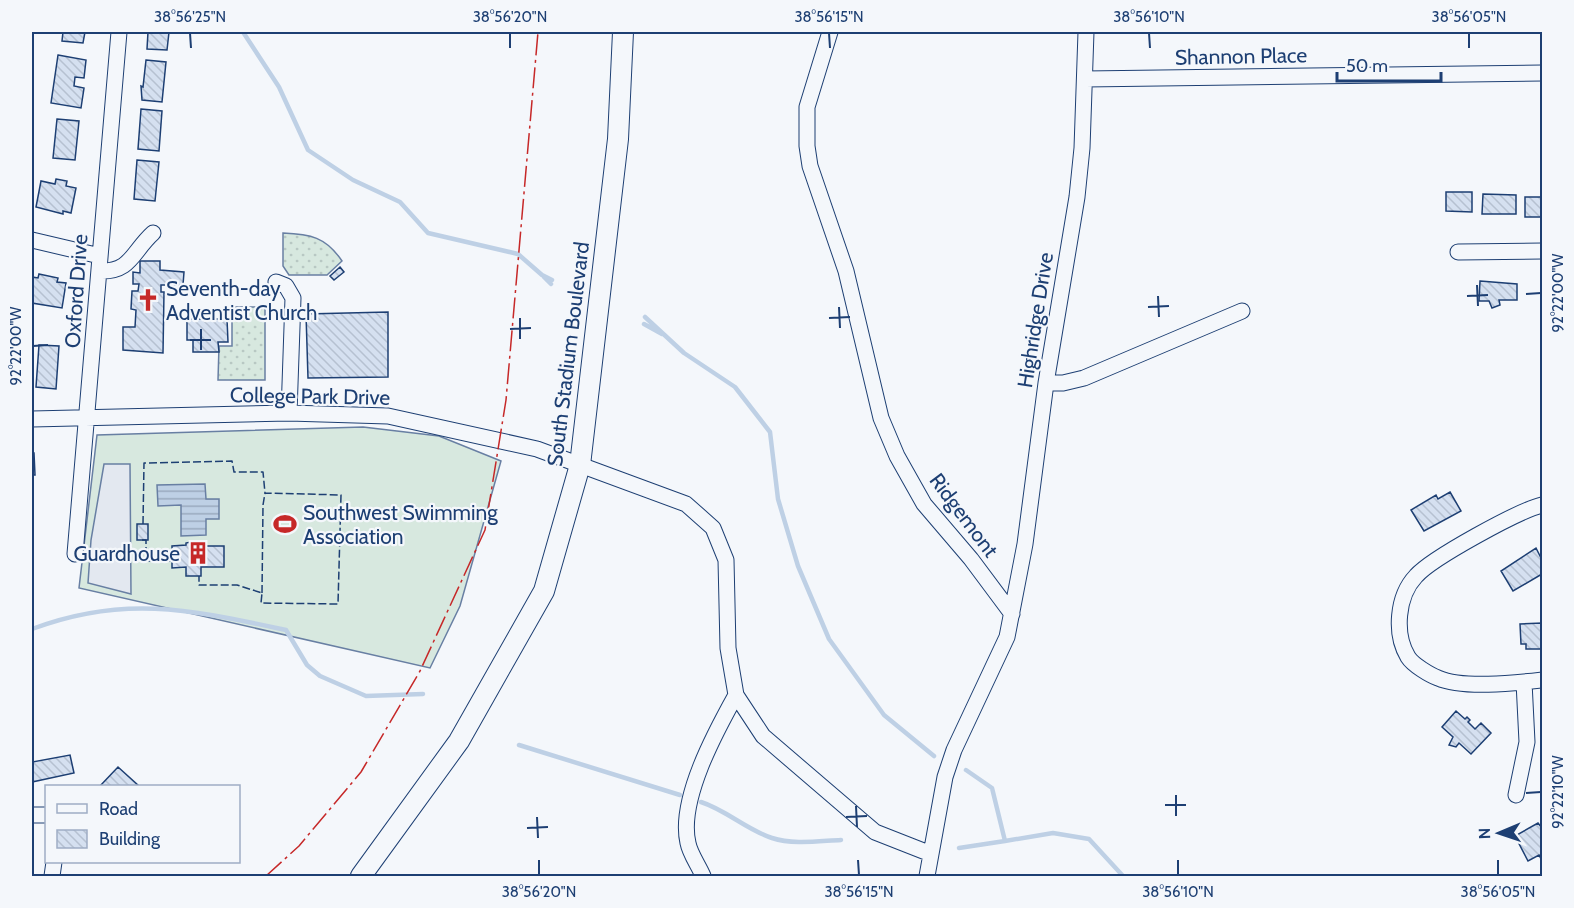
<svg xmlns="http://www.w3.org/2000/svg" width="1574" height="908" font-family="Cabin,sans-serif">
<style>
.grass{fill:url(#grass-dots);stroke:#687fa3;stroke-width:1.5}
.pitch{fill:#d7e8df;stroke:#687fa3;stroke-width:1.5}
.parking{fill:#e3e8f0;stroke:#687fa3;stroke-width:1.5}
.water{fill:url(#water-rules);stroke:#687fa3;stroke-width:1.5}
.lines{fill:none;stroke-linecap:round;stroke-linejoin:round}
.stream{stroke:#bed0e5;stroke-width:4.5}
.building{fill:url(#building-back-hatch);stroke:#1d3f73;stroke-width:1.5}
.minor-casing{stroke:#1d3f73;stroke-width:17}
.major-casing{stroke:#1d3f73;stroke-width:22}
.minor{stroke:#f4f7fb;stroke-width:15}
.major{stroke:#f4f7fb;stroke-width:20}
.fence{stroke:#1d3f73;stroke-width:1.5;stroke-dasharray:8 3;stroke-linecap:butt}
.power{stroke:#c62828;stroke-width:1.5;stroke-dasharray:21 4.5 3 4.5;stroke-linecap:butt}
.ticks{fill:none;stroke:#1d3f73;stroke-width:2}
.labels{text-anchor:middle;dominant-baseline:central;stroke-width:4.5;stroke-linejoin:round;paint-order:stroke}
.street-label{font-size:21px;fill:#1d3f73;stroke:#f4f7fb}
.poi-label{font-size:21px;fill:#1d3f73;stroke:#f4f7fb;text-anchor:start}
.neatline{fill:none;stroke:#1d3f73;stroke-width:2}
.ticks-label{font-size:15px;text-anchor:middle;fill:#1d3f73}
</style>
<defs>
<pattern id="grass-dots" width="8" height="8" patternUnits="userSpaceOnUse" patternTransform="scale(1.5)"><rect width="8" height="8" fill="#d7e8df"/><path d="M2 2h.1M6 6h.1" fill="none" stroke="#b8c8c3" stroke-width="1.8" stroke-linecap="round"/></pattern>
<pattern id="water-rules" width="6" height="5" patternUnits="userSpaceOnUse" patternTransform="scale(1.5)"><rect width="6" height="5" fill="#bed0e5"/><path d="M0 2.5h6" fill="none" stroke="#9aaabe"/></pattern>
<pattern id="building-back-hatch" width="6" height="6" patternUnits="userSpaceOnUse" patternTransform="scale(1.5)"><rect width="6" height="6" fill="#d5e0f0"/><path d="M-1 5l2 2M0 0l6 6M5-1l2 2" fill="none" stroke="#b6c1d1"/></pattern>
</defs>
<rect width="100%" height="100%" fill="#f4f7fb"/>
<path class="grass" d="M283,233c27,1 43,4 59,28l-15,14h-38l-6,-9z
M232,307h33v73h-47l1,-34h13z"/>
<path class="pitch" d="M363,427l76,9 62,25 -41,145 -30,62 -351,-80 18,-153z"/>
<path class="parking" d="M104,464h26l1,130 -43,-11 3,-43z"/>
<path class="water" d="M205,484l1,15h13v20h-13v16l-25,1v-31l-23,1 -1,-21z"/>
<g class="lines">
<path class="stream" d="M243,32l36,55 29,63 45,30 47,22 28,31 90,21 24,21 10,5
M544,277l7,7
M645,317l39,36 51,34 35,45 8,67 20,67 31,73 55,76 50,41
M644,324l18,10
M32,629c93,-35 160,-19 254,1l21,35 13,11 46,20 57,-2
M519,745l161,50
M966,770l26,18 13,53 48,-8 36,6 34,37
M701,802c25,8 46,28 71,36 21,7 47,3 69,2
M959,848l46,-7"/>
</g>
<path class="building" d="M63,32h22l-2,11 -21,-2z
M148,32h21l-2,18 -20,-1z
M58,55l28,5 -2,18 -9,-1 -1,9 10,2 -3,20 -30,-5z
M146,60l20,2 -4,40 -20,-2 -1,-14 2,1z
M141,109l21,2 -3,40 -21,-2z
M57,119l22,2 -4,39 -22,-2z
M137,160l22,2 -4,39 -21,-2z
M56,179l11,2 -1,5 10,2 -5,25 -8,-2v3l-27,-7 5,-26 14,3z
M1446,192h26v20l-26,-1z
M1483,194l33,1v19h-34z
M1525,197h17v20h-17z
M140,261h20v9l24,2 -1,13h-22v7h3l-1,61 -40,-3v-23h12l1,-17 -5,-1 1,-18h6l1,-7h-6v-12l7,1z
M340,267l4,5 -10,8 -4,-4z
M39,274l19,4 -1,4 9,1 -4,25 -30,-5v-26l6,1z
M1480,281l37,3v16h-18l1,5 -8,3 -3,-7h-10z
M388,312v65l-80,1 -2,-64z
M187,319h40l1,23h-10l1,10h-26v-12h-6z
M39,345l20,1 -3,43 -20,-2z
M32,453h2l1,22h-3z
M1450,492l11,19 -37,20 -13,-21 25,-15 2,4z
M137,524h11v16h-11z
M195,541l8,2v3h21v21h-23v9h-15v-9l-14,1v-22l14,-1v-2z
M1536,548l6,12v14l-29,17 -12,-20z
M1542,623v26h-16v-5h-5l-1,-20z
M1456,711l9,8 2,-2 3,3 -2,2 7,7 6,-6 10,10 -20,21 -12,-11 -3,4 -7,-2 4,-8 -11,-10z
M70,755l4,18 -42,9v-20z
M118,767l21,19h-39z
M1538,823l4,5v33l-3,-6 -11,6 -13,-25z"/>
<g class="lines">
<g class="minor-casing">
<path id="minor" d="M830,32l-23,75v39l3,20 36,105 35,147 16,38 27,48 47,55 41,55
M1085,79l457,-6
M32,240l68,16
M1458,252l84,-1
M100,271c31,1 32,-19 53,-38
M276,282l10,4 7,12 -4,115
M1046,383h17l21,-5 158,-67
M32,419l257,-6 99,3 149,33 149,55 27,24 13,32 2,88 8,47 27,41 112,96 56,22
M1542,505c-24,6 -110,53 -126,71 -19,20 -22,58 -8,81 5,8 22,18 30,21 25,11 77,5 104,2
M75,554l44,-522
M1516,795l11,-53 -3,-60
M32,815h14
M52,876l2,-14
M703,876c-4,-10 -13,-22 -15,-33 -10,-43 28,-112 48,-148
M927,876l18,-99 9,-27 53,-113 18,-93 21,-161 31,-186 5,-49 4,-116"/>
</g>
<g class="major-casing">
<path id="major" d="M361,876l98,-135 85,-150 36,-126 38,-326 5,-107"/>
</g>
<use href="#minor" class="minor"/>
<use href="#major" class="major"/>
<path class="fence" d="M143,524l1,-61 88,-2 2,11h29l2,21 76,2 -3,109 -77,-1 1,-10 -25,-8h-38v-9
M142,540h4v21h26
M262,593l1,-88 2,-12"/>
<path class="power" d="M266,876l33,-30 62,-74 59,-101 65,-141 21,-130 32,-368"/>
</g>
<path class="ticks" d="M190,33l1,15M510,33v15M829,33l1,15M1149,33l1,15M1469,33v15M1477,285l1,21M1526,294l15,-1M1158,296l1,21M1467,296l21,-1M839,307l1,21M1148,307l21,-1M520,318v21M829,318l21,-1M201,329v21M510,329l21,-1M190,340h21M33,346l15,-1M1526,793l15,-1M1176,795v21M1165,805h21M856,806l1,21M537,817l1,21M846,817l21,-1M527,828l21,-1M539,860v15M858,860l1,15M1178,860v15M1498,860v15"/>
<defs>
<g id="church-bare" transform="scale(1.8)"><path d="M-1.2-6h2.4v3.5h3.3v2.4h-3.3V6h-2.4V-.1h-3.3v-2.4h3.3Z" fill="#c62828" stroke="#f4f7fb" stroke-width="2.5" paint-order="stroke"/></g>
<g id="stadium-bare" transform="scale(1.8)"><path d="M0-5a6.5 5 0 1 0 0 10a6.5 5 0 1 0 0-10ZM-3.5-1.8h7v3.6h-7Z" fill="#c62828" stroke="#f4f7fb" stroke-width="2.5" paint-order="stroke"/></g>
<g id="building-bare" transform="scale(1.8)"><path d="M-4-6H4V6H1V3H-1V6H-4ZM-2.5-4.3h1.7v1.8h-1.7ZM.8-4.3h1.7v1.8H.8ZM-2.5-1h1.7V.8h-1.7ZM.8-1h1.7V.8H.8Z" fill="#c62828" stroke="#f4f7fb" stroke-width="2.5" paint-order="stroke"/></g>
</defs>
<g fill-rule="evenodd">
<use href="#church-bare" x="148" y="300"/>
<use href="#stadium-bare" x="285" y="524"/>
<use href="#building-bare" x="198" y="553"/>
</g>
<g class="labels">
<g class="street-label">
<text transform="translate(1241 56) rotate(-1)">Shannon Place</text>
<text transform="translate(76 291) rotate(-86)">Oxford Drive</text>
<text transform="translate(1035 320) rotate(-81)">Highridge Drive</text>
<text transform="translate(568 354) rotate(-83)">South Stadium Boulevard</text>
<text transform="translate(310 396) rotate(1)">College Park Drive</text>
<text transform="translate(964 515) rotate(53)">Ridgemont</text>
</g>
<g class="poi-label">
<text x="166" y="288">Seventh-day<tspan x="166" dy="24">Adventist Church</tspan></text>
<text x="303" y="512">Southwest Swimming<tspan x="303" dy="24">Association</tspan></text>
<text x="180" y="553" text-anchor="end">Guardhouse</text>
</g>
</g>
<rect width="1574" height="908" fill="none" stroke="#f4f7fb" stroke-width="66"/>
<rect x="45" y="785" width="195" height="78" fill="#f4f7fb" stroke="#9eadc5" stroke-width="1.5"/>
<rect x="57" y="804" width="30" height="9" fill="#f4f7fb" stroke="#9eadc5" stroke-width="1.5"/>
<text x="99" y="815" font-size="18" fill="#1d3f73">Road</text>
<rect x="57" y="830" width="30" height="18" fill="url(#building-back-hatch)" stroke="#9eadc5" stroke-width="1.5"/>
<text x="99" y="845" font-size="18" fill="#1d3f73">Building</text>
<g transform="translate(1499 833) rotate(268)" stroke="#f4f7fb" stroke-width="4.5" paint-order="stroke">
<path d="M0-4.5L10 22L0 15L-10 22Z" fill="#1d3f73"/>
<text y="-9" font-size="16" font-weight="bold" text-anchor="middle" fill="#1d3f73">N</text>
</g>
<path d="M1337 72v9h104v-9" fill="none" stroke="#1d3f73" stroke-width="3"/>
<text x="1346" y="72" font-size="18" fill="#1d3f73" stroke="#f4f7fb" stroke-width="4.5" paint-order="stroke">50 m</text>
<rect x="33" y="33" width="1508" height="842" class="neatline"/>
<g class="ticks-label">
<text x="190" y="22">38°56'25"N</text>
<text x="510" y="22">38°56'20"N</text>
<text x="829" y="22">38°56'15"N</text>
<text x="1149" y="22">38°56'10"N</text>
<text x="1469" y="22">38°56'05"N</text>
<text transform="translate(1558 293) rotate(-90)" y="5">92°22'00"W</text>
<text transform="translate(16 346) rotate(-90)" y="5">92°22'00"W</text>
<text transform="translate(1558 792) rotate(-90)" y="5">92°22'10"W</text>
<text x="539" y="897">38°56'20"N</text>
<text x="859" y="897">38°56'15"N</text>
<text x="1178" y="897">38°56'10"N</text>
<text x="1498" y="897">38°56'05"N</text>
</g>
</svg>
